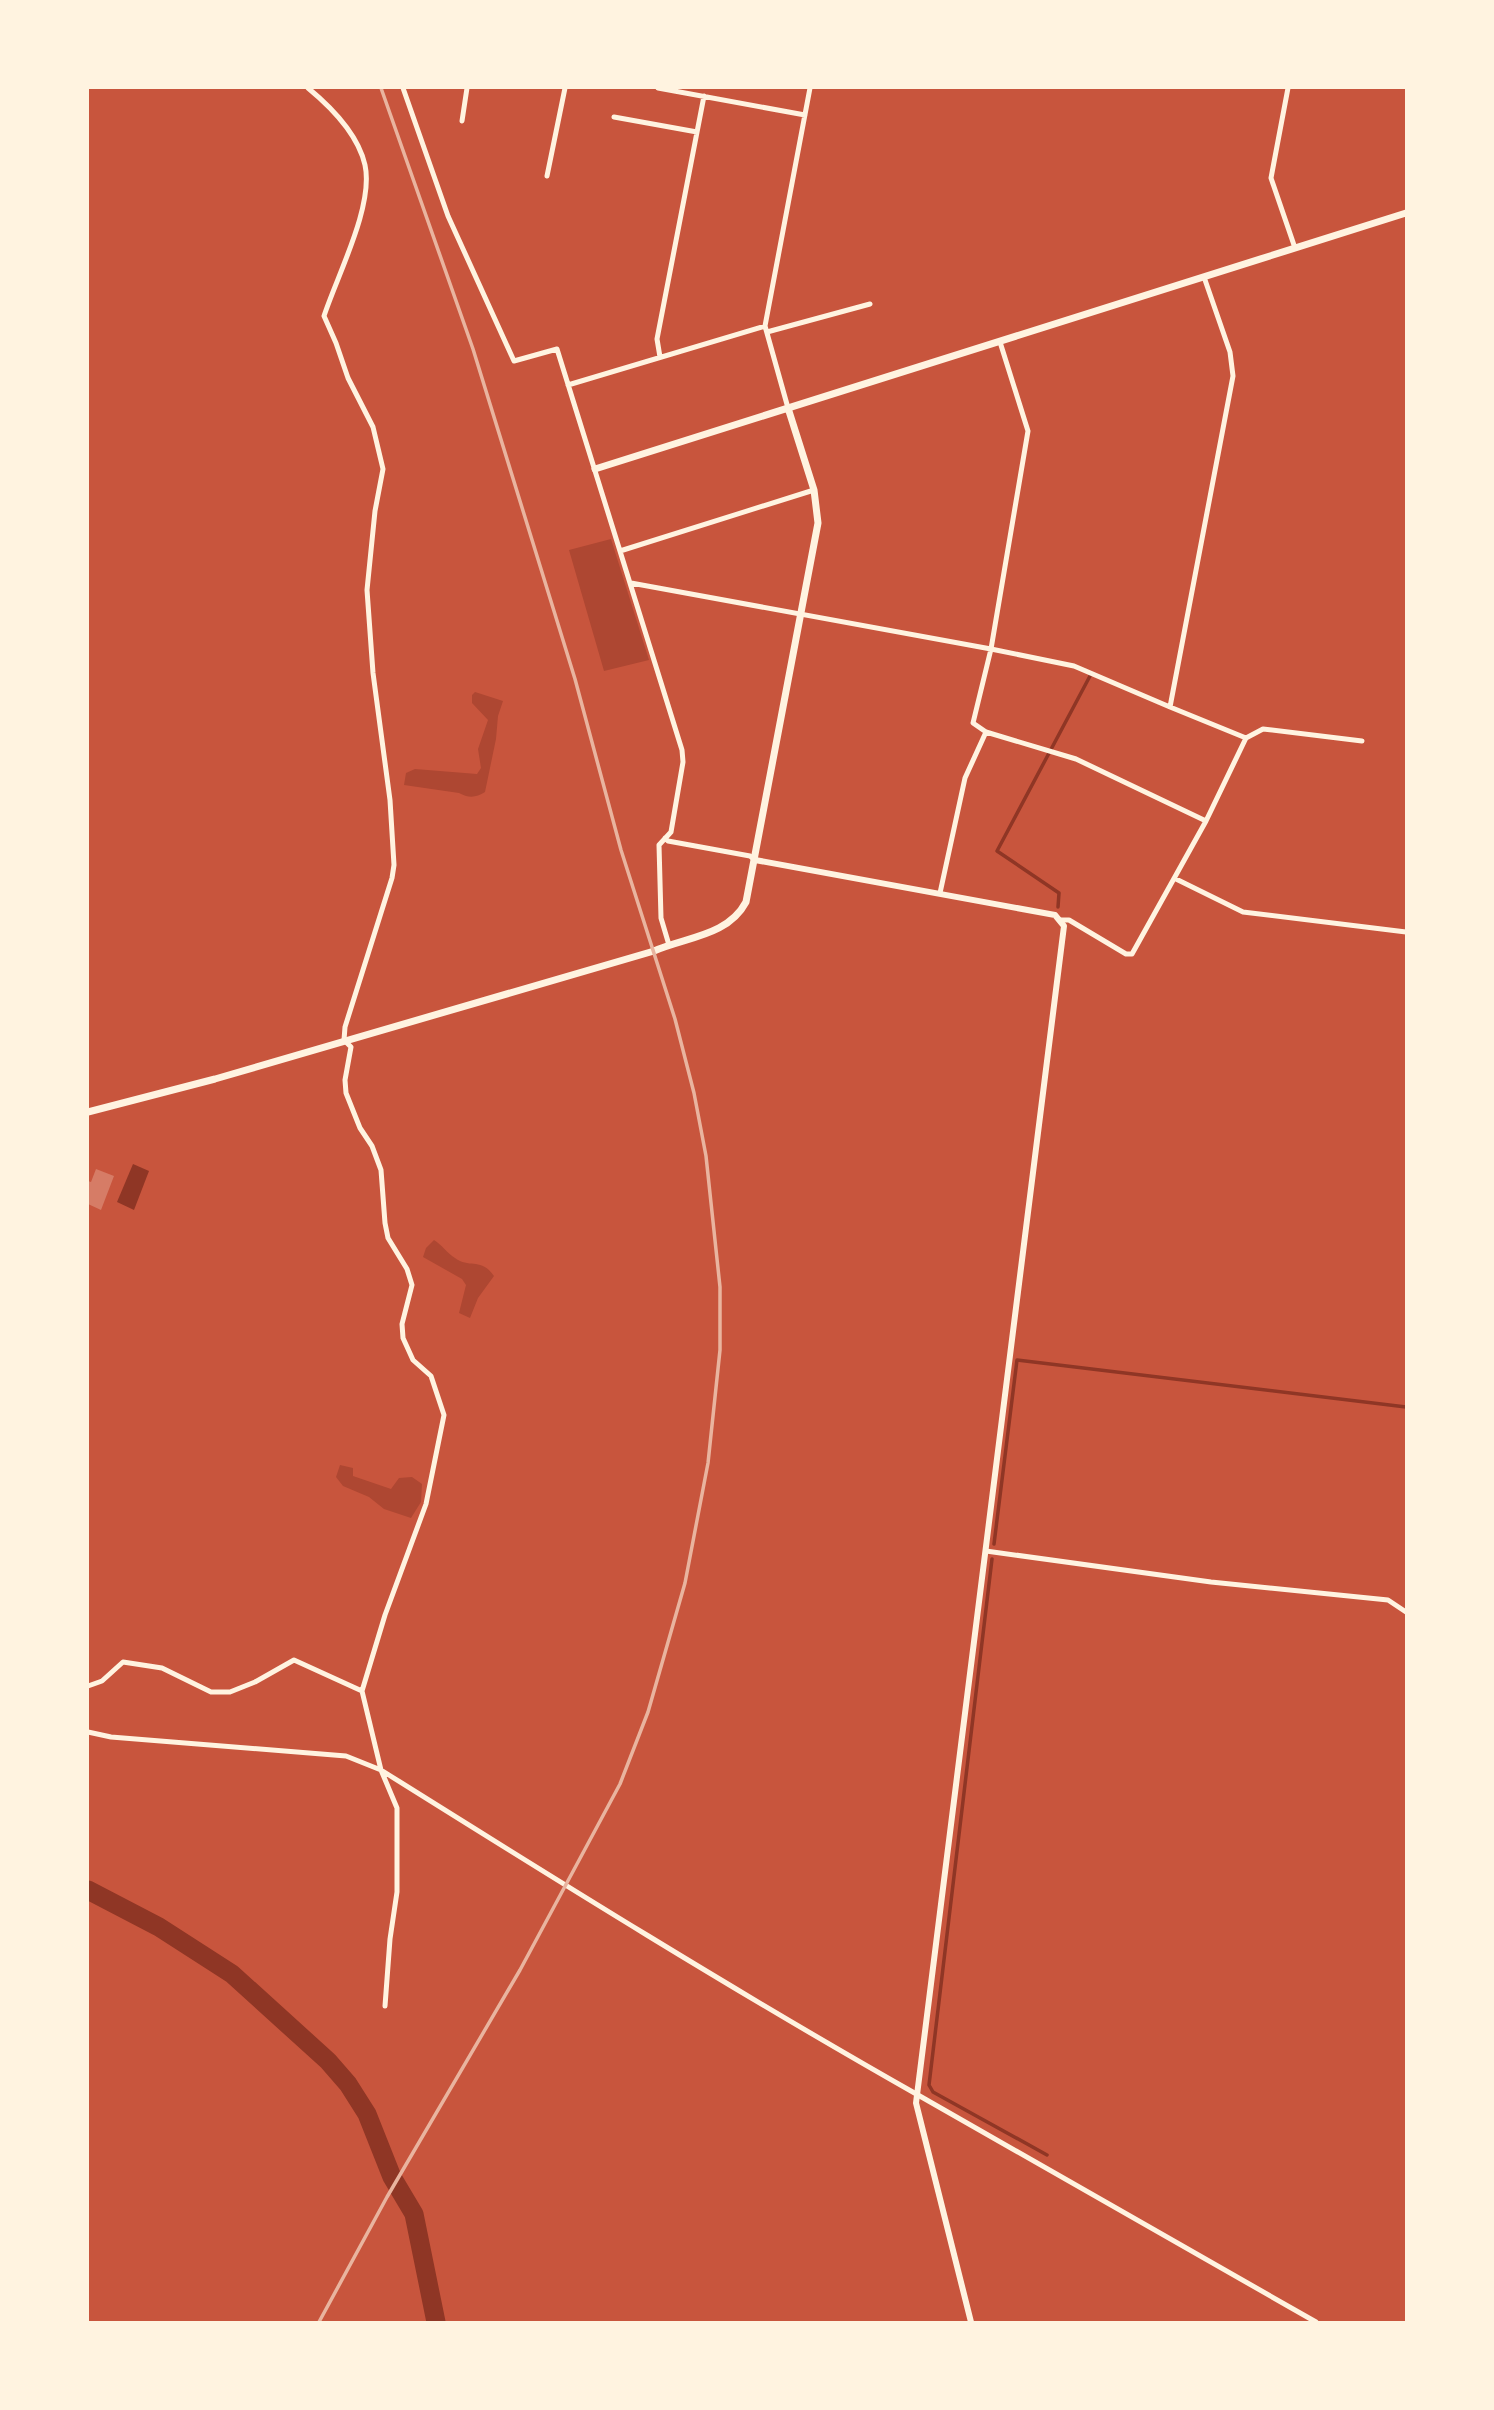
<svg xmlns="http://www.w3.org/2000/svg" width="1494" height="2410" font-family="Arial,sans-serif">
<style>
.green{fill:#ae4732}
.water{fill:#8f3625}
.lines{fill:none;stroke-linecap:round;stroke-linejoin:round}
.stream{stroke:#8f3625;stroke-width:3.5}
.river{stroke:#8f3625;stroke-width:19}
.building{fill:#d67c66}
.minor{stroke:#fff3e0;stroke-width:5}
.tertiary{stroke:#fff3e0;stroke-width:6}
.secondary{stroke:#fff3e0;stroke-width:7}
.rail{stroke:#e9b49f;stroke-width:3.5}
</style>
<rect width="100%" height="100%" fill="#c8553d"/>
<path class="green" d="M611,539l38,121 -45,11 -35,-121z
M475,692l28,9 -5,15 -2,23 -11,53c-9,6 -17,6 -26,1l-55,-8 2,-12 9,-4 62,5 4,-6 -3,-19 10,-29 -16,-17v-8z
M434,1240c8,5 13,13 21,18 15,11 26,-1 39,18l-16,22 -8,20 -11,-5 7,-28 -4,-6 -39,-22 3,-9z
M340,1465l13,3v8l38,13 8,-11 13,-1 10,7 -1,18 -10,16 -27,-9 -15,-12 -26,-11 -7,-9z"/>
<path class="water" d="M133,1164l16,7 -15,39 -17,-8z"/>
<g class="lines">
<path class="stream" d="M1058,907l1,-14 -62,-42 93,-175
M994,1544l23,-184 389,47
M992,1559l-63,526 4,7 114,63"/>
<path class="river" d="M88,1890l71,37 73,47 96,87 20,23 19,30 25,63 22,37 22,108"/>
</g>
<path class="building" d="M96,1169l18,7 -13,34 -13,-6v-23l3,1z"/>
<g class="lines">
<path class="minor" d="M308,88c23,19 50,46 57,77 9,41 -28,111 -41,151l12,27 12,35 25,49 10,42 -8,42 -8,79 6,83 17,127 4,65 -2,13 -47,149 -1,13 7,7 -6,33 1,13 14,35 12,18 9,24 4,53 3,15 19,31 5,16 -10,39 1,14 10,22 18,16 13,39 -18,89 -41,111 -23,76 19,79 16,38v84l-7,47 -5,67
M403,88l45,128 66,145 43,-12 125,401 1,12 -12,70 -12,13 2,73 8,27
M658,88l147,27
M1288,88l-17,90 24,70
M614,117l83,15
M462,121l5,-33
M547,176l18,-88
M767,332l103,-28
M1000,342l28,89 -37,218 83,17 96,41 63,-331 -3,-24 -26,-75
M660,357l-3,-18 47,-243
M568,385l197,-59
M788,408l-23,-82 45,-238
M620,551l194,-61
M631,583l360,66 -18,74 13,9 90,27 130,62
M1170,707l76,31
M665,838l3,3 82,15 5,4
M1176,879l67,33 163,20
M940,893l25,-115 21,-46
M1060,920h9l57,34h6l74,-133 40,-83 17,-9 99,12
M986,1551l225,31 177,18 18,12
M88,1686l14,-5 21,-19 39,6 49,24h19l25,-10 39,-22 68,31
M88,1732l23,5 235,19 35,14c177,111 355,222 537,325 133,76 266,151 398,227"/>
<path class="tertiary" d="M755,860l300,55 9,11 -148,1177 55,219"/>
<path class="secondary" d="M595,469l811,-256
M88,1112l127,-33 439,-128c32,-14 74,-15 92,-49l72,-379 -4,-33 -26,-82"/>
<path class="rail" d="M319,2322l68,-125 133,-227 100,-186 28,-72 37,-129 23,-120 12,-113v-63l-14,-131 -12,-63 -19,-74 -54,-169 -46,-171 -102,-330 -92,-261"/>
</g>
<rect width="1494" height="2410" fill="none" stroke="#fff3e0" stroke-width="178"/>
</svg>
